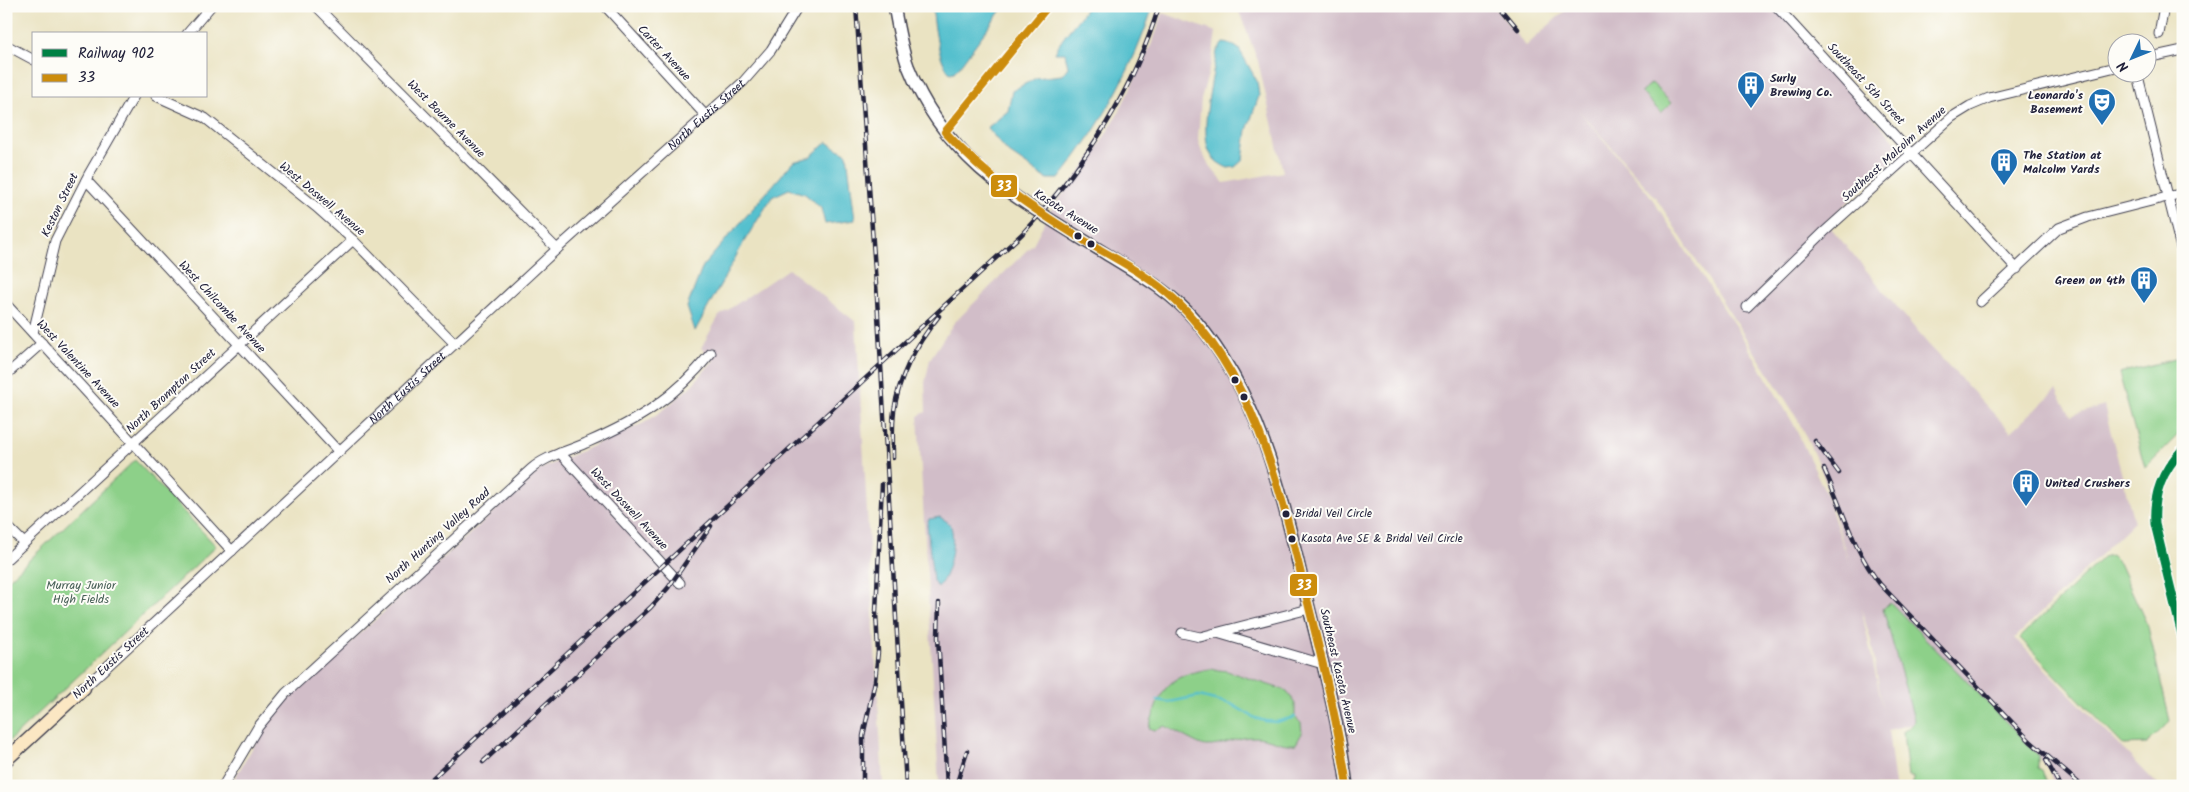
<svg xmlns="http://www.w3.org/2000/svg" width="2189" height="792" font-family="Kalam,sans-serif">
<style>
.industrial{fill:#d1bdc8;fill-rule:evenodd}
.green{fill:#8dd089;stroke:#587962}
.water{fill:#54c0ce;stroke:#3b7184}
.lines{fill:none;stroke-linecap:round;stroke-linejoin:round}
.stream{stroke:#54c0ce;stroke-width:2.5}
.minor-casing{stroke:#403f4f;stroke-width:11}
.tertiary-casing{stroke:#403f4f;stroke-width:14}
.secondary-casing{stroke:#403f4f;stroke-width:15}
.minor{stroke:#fff;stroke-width:9}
.tertiary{stroke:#fff;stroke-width:11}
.secondary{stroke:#fbe7c3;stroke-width:12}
.rail-casing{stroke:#22223b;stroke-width:4.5}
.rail{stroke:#fdfcf7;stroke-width:2.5;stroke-dasharray:8;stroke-linecap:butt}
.bus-1-casing{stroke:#fdfcf7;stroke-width:11}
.bus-1{stroke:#cc8c0c;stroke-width:8}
.rail-1-casing{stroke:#fdfcf7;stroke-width:12}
.rail-1{stroke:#008144;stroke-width:9}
.bus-dot{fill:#22223b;stroke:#fdfcf7;stroke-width:2}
.labels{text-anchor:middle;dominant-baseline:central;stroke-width:4;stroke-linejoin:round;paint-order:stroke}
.bus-label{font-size:11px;fill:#22223b;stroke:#fdfcf7;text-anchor:start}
.street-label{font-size:12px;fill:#22223b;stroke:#fdfcf7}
.poi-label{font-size:12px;font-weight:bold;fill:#22223b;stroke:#fdfcf7;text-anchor:start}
.park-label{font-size:12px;fill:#475f56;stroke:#fdfcf7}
.line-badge{stroke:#fdfcf7;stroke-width:2}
.badge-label{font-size:14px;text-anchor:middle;font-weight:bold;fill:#fff}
</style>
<rect width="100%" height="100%" fill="#fdfcf7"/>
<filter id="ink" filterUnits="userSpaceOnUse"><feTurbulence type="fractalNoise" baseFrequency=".02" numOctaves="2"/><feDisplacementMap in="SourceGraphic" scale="10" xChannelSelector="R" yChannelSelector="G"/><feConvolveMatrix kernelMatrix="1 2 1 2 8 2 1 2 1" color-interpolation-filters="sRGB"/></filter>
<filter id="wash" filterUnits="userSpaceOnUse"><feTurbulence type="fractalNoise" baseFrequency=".0096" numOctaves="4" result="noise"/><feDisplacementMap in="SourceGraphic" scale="20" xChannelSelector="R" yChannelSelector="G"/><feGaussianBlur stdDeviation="1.12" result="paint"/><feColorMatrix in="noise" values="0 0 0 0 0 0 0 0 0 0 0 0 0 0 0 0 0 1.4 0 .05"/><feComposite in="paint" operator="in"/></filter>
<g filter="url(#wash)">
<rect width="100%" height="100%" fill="#eae3c2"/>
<path class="industrial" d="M1237,6h256l33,40 44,-40h205l129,145 -78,71 102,122 83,88 45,-42 15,26 33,-10 30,116 -119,116 144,148h-104l-6,-17 -41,-45h-95l-25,6 7,56h-956l-21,-370 8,-4 -1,-29 5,-24 23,-35 80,-80 18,-34 44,-58 23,-38 35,-73 10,-28 53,19 -4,28 -11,39 -3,40 4,14 10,16 12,14 59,-11 -25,-111zM1576,107l80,91 140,218 27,58 26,90 -23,-70 -33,-71 -52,-88 -92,-141zM1861,608l10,33 12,68z
M788,269l68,53 27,464h-653l35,-59 22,-27 254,-231 103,-46 22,-15 26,-23 22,-25 -13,-12 18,-32z"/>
<path class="green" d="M1652,83l19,20 -10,10 -20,-21z
M2183,357v73l-38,38 -26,-95z
M135,460l81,86 -210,198v-162z
M2111,555l8,8 29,64 22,94 -23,23 -24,1 -103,-107 83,-81z
M1890,602l148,153v13l4,2 6,16h-135v-9h-5l-5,-45 10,-8 1,-5 -31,-110z
M1210,669l17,2 60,20 8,12v14l6,6 1,10 -6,11c-15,2 -26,-7 -41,-7 -18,-1 -32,10 -49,9 -7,0 -32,-16 -41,-20l-10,4 -6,-2c12,-39 17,-52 61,-59z"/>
<path class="water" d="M932,6h72l-45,61 -5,5 -4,1c-12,-12 -16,-50 -18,-67z
M1087,6h66c-20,63 -53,122 -94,173h-12l-38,-26 -22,-25 21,-17 4,-20 24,-13 26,-3 6,-8 -3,-14h-10c7,-18 23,-30 32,-47z
M1223,43l8,1 8,5 18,32 2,15 -12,34 -4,30 -8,7 -7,1c-7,-3 -14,-7 -18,-15 -11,-22 3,-76 7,-102z
M827,142l20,12 8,66 -30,4 -4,-16 -16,-14 -16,-5 -17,8 -27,43 -50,91 -8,-24 16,-41 90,-104 17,-5z
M940,517c4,3 10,5 11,10 5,15 -2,49 -13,60l-5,-6 -6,-57 2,-5z"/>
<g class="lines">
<path class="stream" d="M1157,700l12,2 30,-6 32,8 24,14 10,3 11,1 19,-5"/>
</g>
</g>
<g filter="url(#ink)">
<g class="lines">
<g class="minor-casing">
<g id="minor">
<path d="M316,6l241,243"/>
<path d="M605,6l101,110"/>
<path d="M1776,6l241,263"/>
<path d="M187,34l24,-28"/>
<path d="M2159,34l5,-28"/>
<path d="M6,45l28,15"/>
<path d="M2146,58l37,-8"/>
<path d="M2137,72l46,184"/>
<path d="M156,96l49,22 111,89 37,33 102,104"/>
<path d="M86,180l253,272"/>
<path d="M1980,302l79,-74 29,-11 95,-24"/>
<path d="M6,304l226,247"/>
<path d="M1747,307l77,-75 128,-115 18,-11 19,-8 127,-31"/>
<path d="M33,333l22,-92 34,-67 45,-78"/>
<path d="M6,375l36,-32"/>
<path d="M560,453l120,130"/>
<path d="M6,525l18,18"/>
<path d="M6,560l347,-320"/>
<path d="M1182,633l18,4 109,-28"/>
<path d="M1217,633l106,31"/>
<path id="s1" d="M84,688l473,-439 186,-167 28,-32 27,-44"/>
<path d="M223,786l35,-59 28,-34 245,-224c16,-14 36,-17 55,-26 53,-23 88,-44 125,-90"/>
</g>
</g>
<g class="tertiary-casing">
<path id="tertiary" d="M894,6c4,20 7,41 14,60 39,99 115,136 200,189 31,19 63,37 87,65 69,80 89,185 113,284 15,61 31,120 39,182"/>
</g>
<g class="secondary-casing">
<path id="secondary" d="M6,760l78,-72"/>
</g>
<use href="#minor" class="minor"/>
<use href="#tertiary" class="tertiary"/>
<use href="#secondary" class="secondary"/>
<g class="rail-casing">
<path id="rail" d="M856,6l21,292 29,488
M1499,6l19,23
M1815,441l24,32
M893,458c0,-16 -1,-32 1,-47 5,-35 23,-68 45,-95
M1824,469c18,38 29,81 56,115l150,157 52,45
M939,603l-1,34 9,149
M2046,760l14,26
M483,762l168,-155 17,-19 43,-62
M424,786l598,-552c61,-66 111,-141 137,-228
M863,786v-50l12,-55 3,-29 -2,-40 6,-128
M956,786l11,-35"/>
</g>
<use href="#rail" class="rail"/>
<g class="bus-1-casing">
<path id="bus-1" d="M1048,6l-103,126c42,46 87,77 140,109 29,17 65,35 89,58 83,79 108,197 134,304 15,61 30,121 39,183"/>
</g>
<use href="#bus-1" class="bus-1"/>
<g class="rail-1-casing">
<path id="rail-1" d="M2183,449c-21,22 -30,45 -28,75l28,115"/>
</g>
<use href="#rail-1" class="rail-1"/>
</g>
</g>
<defs>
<g id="building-pin" transform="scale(1.4375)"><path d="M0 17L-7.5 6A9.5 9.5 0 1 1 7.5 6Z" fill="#1f6fb2" stroke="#fdfcf7"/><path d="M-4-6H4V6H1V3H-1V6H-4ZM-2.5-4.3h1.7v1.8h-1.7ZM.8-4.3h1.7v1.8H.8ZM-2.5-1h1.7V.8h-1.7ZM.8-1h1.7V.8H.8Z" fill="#fff"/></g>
<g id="theatre-pin" transform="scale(1.4375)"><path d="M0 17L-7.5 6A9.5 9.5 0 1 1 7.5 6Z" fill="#1f6fb2" stroke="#fdfcf7"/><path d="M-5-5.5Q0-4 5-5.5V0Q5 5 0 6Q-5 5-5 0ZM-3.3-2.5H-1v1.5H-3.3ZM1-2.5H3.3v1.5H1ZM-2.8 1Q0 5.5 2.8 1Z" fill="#fff"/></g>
</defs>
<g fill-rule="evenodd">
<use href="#building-pin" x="1751" y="85"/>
<use href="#theatre-pin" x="2102" y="102"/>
<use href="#building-pin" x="2004" y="162"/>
<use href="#building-pin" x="2144" y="280"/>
<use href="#building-pin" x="2026" y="483"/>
</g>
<g class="bus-dot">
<circle cx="1078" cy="236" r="4.5"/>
<circle cx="1091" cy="244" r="4.5"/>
<circle cx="1235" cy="380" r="4.5"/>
<circle cx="1244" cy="397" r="4.5"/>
<circle cx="1286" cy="514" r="4.5"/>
<circle cx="1292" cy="539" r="4.5"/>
</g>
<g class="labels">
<g class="bus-label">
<text x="1295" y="514">Bridal Veil Circle</text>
<text x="1301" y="539">Kasota Ave SE &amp; Bridal Veil Circle</text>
</g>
<g class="street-label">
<text transform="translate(664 53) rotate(47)">Carter Avenue</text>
<text transform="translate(1866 84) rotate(47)">Southeast 5th Street</text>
<text stroke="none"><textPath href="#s1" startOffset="846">North Eustis Street</textPath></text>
<text transform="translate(446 119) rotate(45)">West Bourne Avenue</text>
<text transform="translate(1894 154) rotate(-42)">Southeast Malcolm Avenue</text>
<text transform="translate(322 199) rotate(40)">West Doswell Avenue</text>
<text transform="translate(60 205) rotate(-64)">Keston Street</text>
<text transform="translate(1066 212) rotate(32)">Kasota Avenue</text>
<text transform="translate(222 307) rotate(47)">West Chilcombe Avenue</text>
<text transform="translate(78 364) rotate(47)">West Valentine Avenue</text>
<text stroke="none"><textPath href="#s1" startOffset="441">North Eustis Street</textPath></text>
<text transform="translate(171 391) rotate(-43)">North Brompton Street</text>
<text transform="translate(629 509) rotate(47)">West Doswell Avenue</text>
<text transform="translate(438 536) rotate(-42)">North Hunting Valley Road</text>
<text transform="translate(111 663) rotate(-43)">North Eustis Street</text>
<text transform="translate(1338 671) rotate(77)">Southeast Kasota Avenue</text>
</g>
<g class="poi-label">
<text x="1770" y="78">Surly<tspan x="1770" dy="14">Brewing Co.</tspan></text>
<text x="2083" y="95" text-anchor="end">Leonardo's<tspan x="2083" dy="14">Basement</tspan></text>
<text x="2023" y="155">The Station at<tspan x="2023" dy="14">Malcolm Yards</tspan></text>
<text x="2125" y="280" text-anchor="end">Green on 4th</text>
<text x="2045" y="483">United Crushers</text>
</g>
<g class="park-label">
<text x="81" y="585">Murray Junior<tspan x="81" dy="14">High Fields</tspan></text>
</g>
</g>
<g class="line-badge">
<rect x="990" y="174" width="28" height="24" rx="5" fill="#cc8c0c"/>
<rect x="1289" y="573" width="29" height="24" rx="5" fill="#cc8c0c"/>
</g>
<g class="badge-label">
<text x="1004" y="191">33</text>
<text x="1304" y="590">33</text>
</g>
<rect width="2189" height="792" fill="none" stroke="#fdfcf7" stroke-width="25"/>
<rect x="32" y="32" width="175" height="65" fill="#fdfcf7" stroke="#a5a5ac"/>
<rect x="42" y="49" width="25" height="8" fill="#008144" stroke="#a5a5ac"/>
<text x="78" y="58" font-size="15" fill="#22223b">Railway 902</text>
<rect x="42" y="74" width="25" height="8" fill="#cc8c0c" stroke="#a5a5ac"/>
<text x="78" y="82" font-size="15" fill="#22223b">33</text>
<g transform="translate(2132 58) rotate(227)"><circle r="24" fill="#fdfcf7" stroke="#a5a5ac"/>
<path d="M0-4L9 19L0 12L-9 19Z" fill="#1f6fb2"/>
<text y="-8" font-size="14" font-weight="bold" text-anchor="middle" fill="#22223b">N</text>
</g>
</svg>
